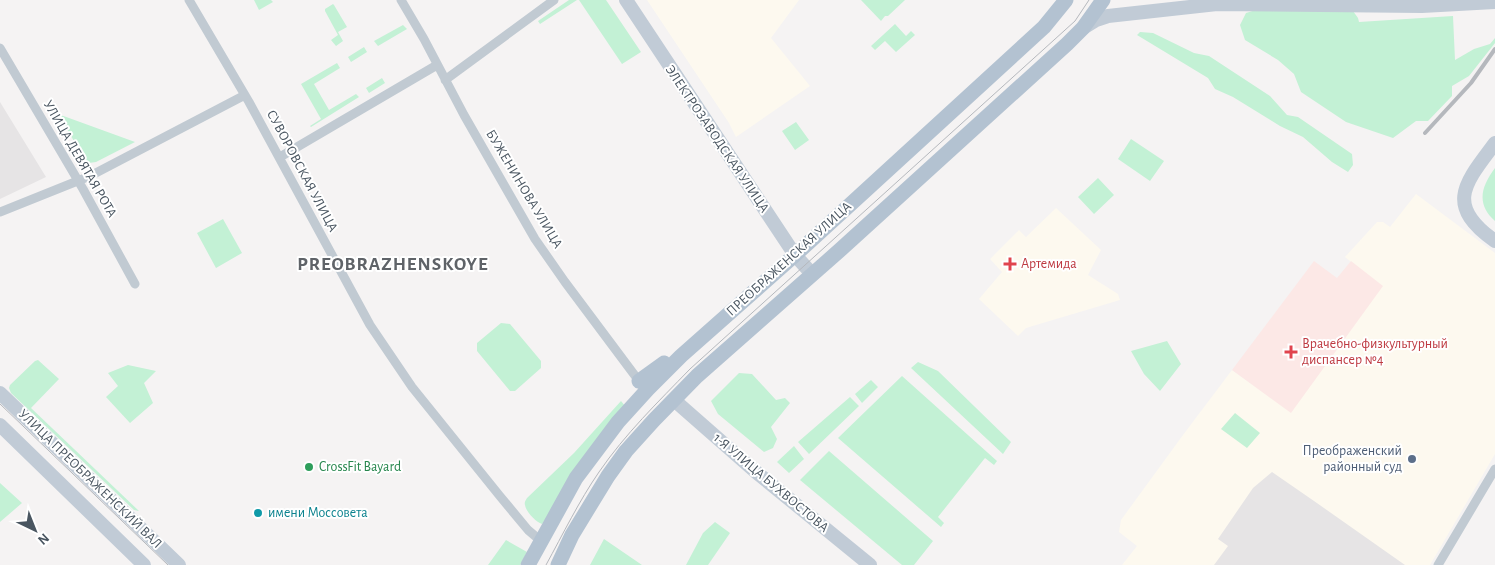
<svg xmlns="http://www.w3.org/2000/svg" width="1495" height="565" font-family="'Alegreya Sans',sans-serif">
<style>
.commercial{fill:#fdf9ef}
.education{fill:#e6e4e5}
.medical{fill:#fce8e6}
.green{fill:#c3f1d5}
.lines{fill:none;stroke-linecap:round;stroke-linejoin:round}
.street{stroke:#c1cad2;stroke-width:9}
.secondary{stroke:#c1cbd6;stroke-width:14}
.primary{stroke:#b3c2d1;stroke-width:15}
.tram{stroke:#b5b8bd;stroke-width:1}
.rail{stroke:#b5b8bd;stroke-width:4}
.health-dot{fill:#e0444e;stroke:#fff;stroke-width:2}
.service-dot{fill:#5c6f8a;stroke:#fff;stroke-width:2}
.leisure-dot{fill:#2e9e5b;stroke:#fff;stroke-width:2}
.culture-dot{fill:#0f9aa8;stroke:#fff;stroke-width:2}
.labels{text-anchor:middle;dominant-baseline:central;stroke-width:4;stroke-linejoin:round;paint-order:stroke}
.street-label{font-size:14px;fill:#4a5661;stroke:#fff}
.health-label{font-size:14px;fill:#be3a42;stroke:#fff;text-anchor:start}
.service-label{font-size:14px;fill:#4e5e75;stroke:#fff;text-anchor:end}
.leisure-label{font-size:14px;fill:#27864d;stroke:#fff;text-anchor:start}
.culture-label{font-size:14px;fill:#0d838f;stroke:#fff;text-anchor:start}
.district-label{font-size:19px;font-weight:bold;letter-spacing:1px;fill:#5f6368;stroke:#fff}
</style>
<rect width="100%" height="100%" fill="#f5f3f3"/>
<path class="commercial" d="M647,0h152l-28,38 39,48 -74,51 -7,-14z
M1416,194l79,59v201l-65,111h-308l15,-19 -18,-14 2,-12 62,-85 49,-65 59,42 69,-143 -15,-12 32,-35h6l7,5z
M1056,208l45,42 -13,25 30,19 2,6 -94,28 -8,8 -39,-37 23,-27 -12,-13 29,-29 7,7z"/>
<path class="education" d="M0,102l46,75 -46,22z
M1272,472l42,29 91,64h-191l14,-19 -10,-7 35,-51z"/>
<path class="medical" d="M1314,261l23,17 14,-17 32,25 -92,127 -59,-43z"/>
<path class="green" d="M254,0h17l2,2 -14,8z
M569,0h8l-37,24 -2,-3z
M579,0h27l35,52 -19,12z
M861,0h44l-17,16h-3l-4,5z
M333,4l1,1 13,22 -9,5 5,9 -7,5 -5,-6 7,-5 -13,-24v-2z
M1259,9l94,2 5,7 1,4 94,-6 2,44 19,-11 16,-5 5,-6v5l-26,33 -17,10v10l-24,25h-12l-23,17 -47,-16 -45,-30 -7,-18 -16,-14 -33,-20 -5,-15 6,-12z
M895,24l11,12 5,-5 4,4 -19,17 -11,-11 -10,9 -4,-4z
M403,25l4,4 -29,17 -4,-5z
M1140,32l13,1 41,20 15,3 61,40 17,19 11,2 54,37 1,11 -5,7 -16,-10 -29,-25 -23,-11 -47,-29 -18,-8 -7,-11 -71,-43z
M364,47l3,5 -16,10 -3,-5z
M337,63l3,5 -26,16 15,26 27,-16 3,3 -48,30 -1,-1 11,-7 -20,-35z
M382,78l3,5 -16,10 -3,-5z
M58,114l77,28 -39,20 -7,1 -5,-5z
M796,122l13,18 -14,10 -13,-19z
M1131,139l33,22 -14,20 -32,-22z
M1495,168v53c-19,-17 -14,-34 0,-53z
M1098,178l16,17 -20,19 -16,-17z
M223,219l19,34 -26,15 -19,-35z
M501,323l9,1 31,37v7l-26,23h-5l-33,-40v-8z
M1167,341l14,23 -21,27 -16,-17 -13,-23z
M38,360l21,19 -28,29 108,103 -5,-1 -123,-117 -2,-5 1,-3 25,-24z
M918,362l20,9 73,71 -8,12 -92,-86z
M128,365l28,6 -12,12 9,20 -23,20 -24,-26 12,-11 -10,-13z
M739,373l13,1 24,26 9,-2 5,5 -19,24 6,12 -4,9 -9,4 -46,-38 -7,-13z
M902,376l95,85 -3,4 -9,-7 -47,59 6,6 -3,4 -103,-89z
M871,380l7,7 -16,16 -7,-9z
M850,397l9,9 -50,48 -11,-12z
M621,401l4,5 -78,111 -5,7c-6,-2 -16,-12 -17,-19 -1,-3 1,-5 2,-7l47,-45z
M1235,413l25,20 -13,15 -26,-19z
M794,446l10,13 -15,14 -12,-11z
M829,451l104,90 -19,24h-12l-102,-85z
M0,483l22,20 -22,19z
M715,522l15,11 -22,32h-22l17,-32z
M604,539l38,26h-52z
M506,540l21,12 -7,13h-32z"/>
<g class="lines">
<path class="street" d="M189,0l60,102 121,223 42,62 87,108 29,35 13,11
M401,0l23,39 40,76 71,124 30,43 74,99
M0,48l83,141 52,95
M445,80l109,-80
M280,157l157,-92
M0,212l90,-36 155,-81
M1438,565l57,-96"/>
<path class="secondary" d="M626,0l169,255 17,19
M1083,28l13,-8 12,-4 109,-12 205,2 73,-4
M1495,143c-30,40 -51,62 0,98
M0,393l179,172
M674,400l82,72 114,93
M0,425l144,140"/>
<path class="primary" d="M639,381l25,-18
M528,565l48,-87 42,-56 30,-33 33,-33 114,-101 249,-228 22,-27
M558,565l14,-30 36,-59 18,-25 28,-31 43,-44 143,-126 227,-206 16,-16 20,-28"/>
<path class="tram" d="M0,404l168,161
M546,565c17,-31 33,-64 53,-93 26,-38 59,-70 91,-103l385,-348 14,-21"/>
<path class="rail" d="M1425,133l46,-50 24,-34"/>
</g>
<g class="health-dot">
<path d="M1007.5 256.5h5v5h5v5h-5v5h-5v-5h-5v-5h5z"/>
<path d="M1288.5 344.5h5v5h5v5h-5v5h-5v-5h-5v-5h5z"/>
</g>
<circle class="service-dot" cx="1412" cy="459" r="5"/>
<circle class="leisure-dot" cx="309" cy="467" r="5"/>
<circle class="culture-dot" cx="258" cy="513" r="5"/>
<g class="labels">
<g class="street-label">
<text transform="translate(717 139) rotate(56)">ЭЛЕКТРОЗАВОДСКАЯ УЛИЦА</text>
<text transform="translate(80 159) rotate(60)">УЛИЦА ДЕВЯТАЯ РОТА</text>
<text transform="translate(302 171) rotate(62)">СУВОРОВСКАЯ УЛИЦА</text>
<text transform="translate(524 189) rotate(59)">БУЖЕНИНОВА УЛИЦА</text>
<text transform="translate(789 259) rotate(-42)">ПРЕОБРАЖЕНСКАЯ УЛИЦА</text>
<text transform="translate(90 479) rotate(44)">УЛИЦА ПРЕОБРАЖЕНСКИЙ ВАЛ</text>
<text transform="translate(771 483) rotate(40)">1-Я УЛИЦА БУХВОСТОВА</text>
</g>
<g class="health-label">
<text x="1021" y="264">Артемида</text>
<text x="1302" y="344">Врачебно-физкультурный<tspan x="1302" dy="16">диспансер №4</tspan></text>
</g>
<g class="service-label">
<text x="1402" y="451">Преображенский<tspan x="1402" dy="16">районный суд</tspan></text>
</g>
<g class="leisure-label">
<text x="319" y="467">CrossFit Bayard</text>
</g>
<g class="culture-label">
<text x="268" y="513">имени Моссовета</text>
</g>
<g class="district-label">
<text x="393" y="264">PREOBRAZHENSKOYE</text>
</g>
</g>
<g transform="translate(35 530) rotate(137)" stroke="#ffffff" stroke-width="4" paint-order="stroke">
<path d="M0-4L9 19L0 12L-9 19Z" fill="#4a5661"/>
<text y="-8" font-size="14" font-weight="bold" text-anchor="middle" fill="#4a5661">N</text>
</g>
</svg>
